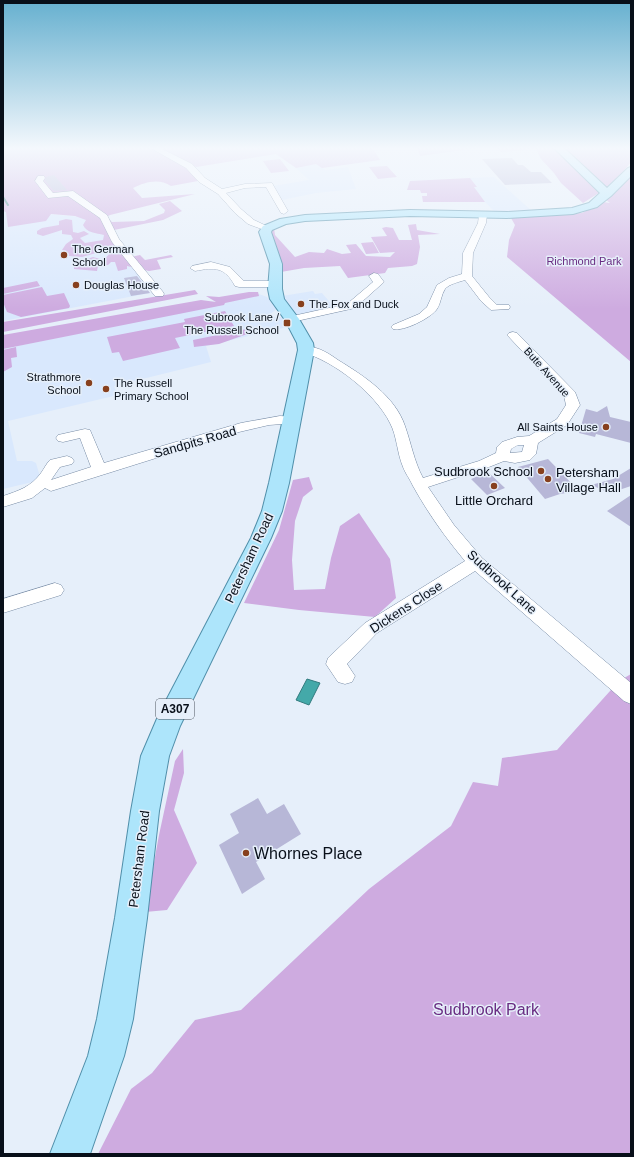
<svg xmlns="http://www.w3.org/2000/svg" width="634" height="1157" font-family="Arial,sans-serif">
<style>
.built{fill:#d9e8fd}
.green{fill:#ceabe0}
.water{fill:#44a9a9;stroke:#327b7e}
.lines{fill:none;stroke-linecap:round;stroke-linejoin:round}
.stream{stroke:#327b7e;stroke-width:2}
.building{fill:#b7b7d7}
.minor-casing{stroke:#778ba5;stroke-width:1}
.major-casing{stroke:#508faa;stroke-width:2}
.minor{fill:#fff;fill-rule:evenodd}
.major{fill:#ade5fb;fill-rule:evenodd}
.poi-dot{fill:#87401e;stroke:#e6effa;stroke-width:1.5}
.labels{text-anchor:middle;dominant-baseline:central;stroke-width:3;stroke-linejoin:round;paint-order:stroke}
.far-poi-label{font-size:11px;fill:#080f19;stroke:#e6effa;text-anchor:start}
.far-park-label{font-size:11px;fill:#692c82;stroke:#e6effa}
.far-street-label{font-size:11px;fill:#080f19;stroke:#e6effa}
.shield{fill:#e6effa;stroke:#4b525c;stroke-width:1}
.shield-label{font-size:12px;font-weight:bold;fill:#080f19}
.street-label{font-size:13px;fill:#080f19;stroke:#e6effa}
.poi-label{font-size:13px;fill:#080f19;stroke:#e6effa;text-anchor:end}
.near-poi-label{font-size:16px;fill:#080f19;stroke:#e6effa;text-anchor:start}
.near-park-label{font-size:16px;fill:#692c82;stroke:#e6effa}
</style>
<rect width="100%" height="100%" fill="#e6effa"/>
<path class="built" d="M316,164l10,6 22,-3 8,22 -40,4 -34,7 -9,-14 36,-6 -13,-12z
M494,177l30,27 7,6 -36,2 -12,-12 -9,-13 2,-1 -6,-8z
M3,210l100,9 47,74 -147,28z
M313,291l2,3 7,-1 12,14 -39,8 -13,-19z
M254,294h5l8,3 10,12 -7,5 4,3h8l5,6v4l-81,19 5,16 -97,24 4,9 -110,26 9,40h15l4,2 5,17 -38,9v-140l175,-36z"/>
<path class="green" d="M3,147h150l34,21 11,13 -27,5c-12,-8 -26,-4 -38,2l9,10 53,-4 -85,21 -7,4h6l3,3 32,-1 20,-8 1,-3 -6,-6 11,-3 12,10 -19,9 -54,11 17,27 14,-3 5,5 26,-5 2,2 -16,3 4,9 -12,2 -22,-5v3l-9,2 -3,-9h-4l-3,3 -10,1 -1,5 -23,-2v-3l12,-3 1,-4 6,-2 11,3 6,-7 -7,-2 -21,6 -13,-1 -1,-4 -6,-2 4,-6 7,-5 -2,-4 -9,-1v-4l-19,6 -6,-2v-3l5,-3 17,-3v-4l7,-2 6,1 1,12 5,1 6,-2 5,3 -9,4 5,5 18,-3 1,-5c-8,-2 -17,-2 -21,-10l3,-5 -11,-4 -24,-2 -5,7 -38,6 -2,-15 -3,-1z
M156,147h216l8,13 -58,8 -6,-4 -20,4 -20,-14 -80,13 -4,-2v2z
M417,147h68l-65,9z
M495,147h136v15l-18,22 -30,19 -22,-20 -7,-10 -13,-14 -5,-10 -35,3z
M280,159l9,12 -18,2 -8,-12z
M387,166l10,11 -19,2 -9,-12z
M631,176v186l-124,-105 2,-17 6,-15 -4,-7 71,-5 21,-11 7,1 -4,-3z
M470,178l7,9h-3l11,15h-62l-1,-6h5v-3h-6l-1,-3h-13l3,-9z
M416,224l1,6 23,4 -22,1 2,12 -3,17 -5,2 -24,2 -3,5 -37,5 -8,-12 -36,2 -23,4 -11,-42 4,-2 1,7 20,22 14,-5 15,1 3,-4 15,5 9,-1 -5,-8 10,-1 10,12 24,1 5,-5 -15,1 -9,-16 16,-1 -5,-8 4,-1 7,1 6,12h13l-4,-15z
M373,242l6,11 -13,1 -5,-11z
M37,281l3,5 -37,8v-6z
M42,287l5,9 17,-3 6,13 -1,2 -48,9 -14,-5 -4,-10v-7z
M195,290l3,4 -195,38v-10z
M249,292h9l1,4 -34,7 -1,2 -221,44v-14l198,-35 15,2 -10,-6 13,1z
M225,311l9,15 -59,12 5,10 -57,13 -4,-9 -7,1 -5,-16 78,-15 -1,-3z
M247,329h9l-3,3 -34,12 -25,3 -1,-7z
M16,347l1,10 -6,1 1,9 -9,5v-22z
M309,477l4,12 -10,8 -8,24 -3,39 2,30 31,-1 6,-31 9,-32 19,-13 31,46 6,39 -21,19 -76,-7 -55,-7 35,-73 14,-50z
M631,674v480h-533l33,-65 21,-16 43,-53 46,-10 128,-121 82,-63 22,-44 25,4 4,-28 55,-8 62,-69z
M183,749l1,24 -10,37 23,53 -30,47 -22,2 14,-77 16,-74z"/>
<path class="water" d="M307,679l13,4 -11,22 -13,-5z"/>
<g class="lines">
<path class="stream" d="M3,197l5,8"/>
</g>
<path class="building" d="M512,158l6,7h5l8,7h10l11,11 -47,2 -23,-26z
M54,175l13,15 -13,1 -9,-10 1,-4z
M137,276l13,17 -19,3 -7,-18z
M607,406l3,11 21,5v21l-35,-9 -1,3 -16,-4 7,-24 11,3z
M548,459l31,32 -19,3 -15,5 -27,-32z
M631,468v18l-21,7 -19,-8 22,-6z
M488,472l17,16 -18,7 -16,-16z
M631,495v32l-24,-16z
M258,798l9,16 17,-10 17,30 -45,28 9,17 -23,15 -23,-49 20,-12 -9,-19z"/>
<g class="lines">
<g class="minor-casing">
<path id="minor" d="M149,147h9l34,17 13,14 17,11 23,-5 27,-1 16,28 -4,3 -3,-1 -15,-26 -21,1 -19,5 15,16 13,11 17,8 -4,3 -19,-7 -13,-11 -17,-19 -19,-12 -13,-14z
M38,176h6l1,2 -2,3 10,12 20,-2 34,24 12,24 44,53 1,2 -1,2h-8l-43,-54 -12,-24 -32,-22 -20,2 -13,-17z
M483,212l4,3 -1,8 -13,30 -1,23 17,21 8,8h12l1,2 -1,2 -18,1 -10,-9 -16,-21c-6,2 -16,4 -20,9 -4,6 -4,14 -8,20 -6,9 -34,23 -44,20l-2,-2 2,-2 26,-11 8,-7 10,-22 12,-7 13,-4 1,-21 15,-30 1,-8z
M211,262l19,5 14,14h31l5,3 -5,3h-36l-4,-1c-10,-19 -20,-19 -40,-15l-5,-3 2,-2z
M374,273l4,1 6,8 -29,26 -63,14 -6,-3 2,-2 59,-13 26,-22 -4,-6z
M513,332l4,1 58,59 5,13 -13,20 -29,18 -2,11 -6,6 -15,3 -11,-2 -15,6 -61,20 26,38 28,33 149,125v21l-7,-3 -149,-130 -98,62 -30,31 8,12 -3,6 -7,2 -7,-2 -12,-18 2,-6 37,-35 100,-62c-20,-24 -37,-48 -52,-75 -3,-7 -8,-13 -10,-19 -6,-14 -6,-31 -13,-44 -15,-30 -56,-62 -88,-71l-2,-2 2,-2c13,-4 26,5 36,12 26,16 57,36 67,66 6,17 9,35 18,52l56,-17 17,-8 1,-6 5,-5 15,-5 12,-1 28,-17 9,-14 -2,-9 -55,-59 -2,-2 2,-2zM518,445h6l-2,7 -12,1 1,-4z
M280,416l16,1 2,3 -2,3 -27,2 -30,7 -188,59 -6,-3 -13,10 -29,9v-11c15,-5 28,-9 38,-23 3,-4 5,-9 9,-13l17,-4 5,2 2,3 -2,3 -12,3 -9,13 40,-13 -11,-29 -17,4 -5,-1 -2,-3 2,-3 27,-6 5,1 14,33 137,-40z
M55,583l6,2 3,5 -3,5 -58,18v-14z"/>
</g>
<g class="major-casing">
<path id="major" d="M553,147h10l44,41 21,-20 3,-1v9l-20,20 -14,11 -24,7 -66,4 -97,-2 -105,5 -19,3 -14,6 -1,2 11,32v25l2,10 15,20 14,24 1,7 -25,133 -7,28 -11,27 -91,188 -11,30 -10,55 -12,107 -14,101 -9,37 -34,98h-40l38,-98 9,-37 18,-101 16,-107 10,-55 18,-42 92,-176 11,-27 7,-28 29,-133 -1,-7 -12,-23 -15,-21 -2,-10 2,-25 -11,-32 4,-6 17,-7 25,-4 105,-5 97,2 65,-4 17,-5 11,-10z"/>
</g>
<use href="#minor" class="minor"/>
<use href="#major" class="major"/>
</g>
<linearGradient id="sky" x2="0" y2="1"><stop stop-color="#66b0cf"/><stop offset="0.48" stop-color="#f4f8fd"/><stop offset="1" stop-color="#f4f8fd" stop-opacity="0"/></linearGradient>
<rect width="634" height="309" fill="url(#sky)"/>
<g class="poi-dot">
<circle cx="64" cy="255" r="4"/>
<circle cx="76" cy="285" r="4"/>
<circle cx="301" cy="304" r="4"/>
<rect x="283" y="319" width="8" height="8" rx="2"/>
<circle cx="89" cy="383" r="4"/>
<circle cx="106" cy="389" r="4"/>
<circle cx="606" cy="427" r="4"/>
<circle cx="541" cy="471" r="4"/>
<circle cx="548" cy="479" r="4"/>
<circle cx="494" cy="486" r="4"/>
<circle cx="246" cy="853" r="4"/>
</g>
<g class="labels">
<g class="far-poi-label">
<text x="72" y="249">The German<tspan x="72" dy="13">School</tspan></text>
<text x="84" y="285">Douglas House</text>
<text x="309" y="304">The Fox and Duck</text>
<text x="279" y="317" text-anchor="end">Subrook Lane /<tspan x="279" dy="13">The Russell School</tspan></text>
<text x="81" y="377" text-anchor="end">Strathmore<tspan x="81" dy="13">School</tspan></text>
<text x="114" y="383">The Russell<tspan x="114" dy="13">Primary School</tspan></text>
<text x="598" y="427" text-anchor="end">All Saints House</text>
</g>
<g class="far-park-label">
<text x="584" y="261">Richmond Park</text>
</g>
<g class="far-street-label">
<text transform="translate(547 372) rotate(48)">Bute Avenue</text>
</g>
<rect class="shield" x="156" y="699" width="38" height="20" rx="3"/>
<g class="shield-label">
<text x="175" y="709">A307</text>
</g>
<g class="street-label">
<text transform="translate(195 442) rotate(-16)">Sandpits Road</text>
<text transform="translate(249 558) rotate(-65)">Petersham Road</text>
<text transform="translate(502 582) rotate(42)">Sudbrook Lane</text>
<text transform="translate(406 607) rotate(-33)">Dickens Close</text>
<text transform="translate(139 859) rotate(-83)">Petersham Road</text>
</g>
<g class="poi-label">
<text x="533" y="471">Sudbrook School</text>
<text x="556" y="472" text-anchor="start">Petersham<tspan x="556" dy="15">Village Hall</tspan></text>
<text x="494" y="500" text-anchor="middle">Little Orchard</text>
</g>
<g class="near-poi-label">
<text x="254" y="853">Whornes Place</text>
</g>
<g class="near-park-label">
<text x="486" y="1009">Sudbrook Park</text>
</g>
</g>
<rect width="634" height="1157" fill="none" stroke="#080f19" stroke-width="8"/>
</svg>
